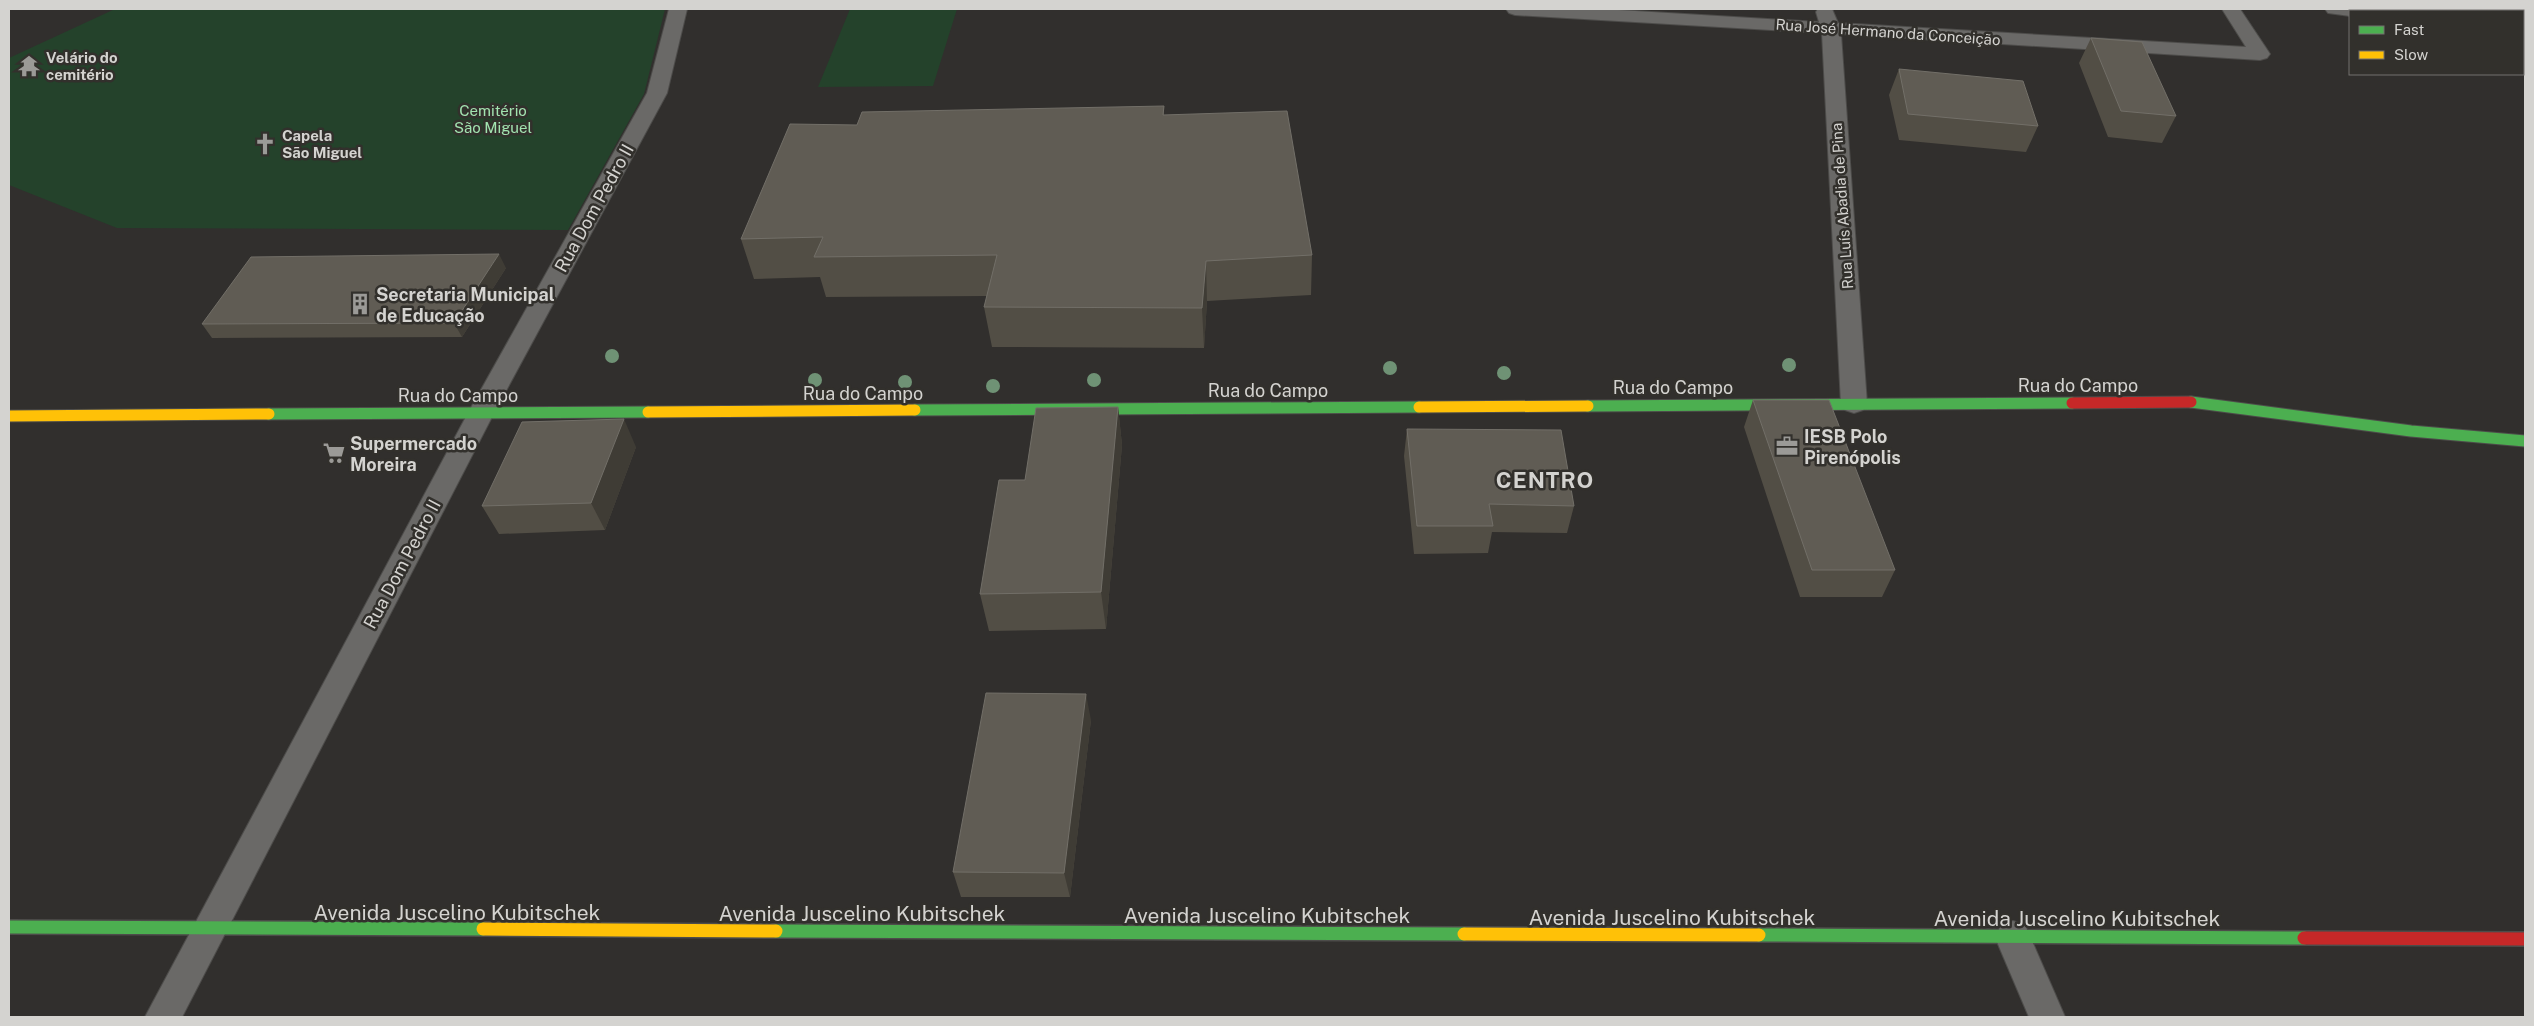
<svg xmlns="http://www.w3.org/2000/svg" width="2534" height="1026" font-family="'Public Sans',sans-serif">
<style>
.green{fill:#24422b}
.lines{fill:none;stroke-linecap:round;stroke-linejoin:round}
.street-casing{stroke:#4d4c4a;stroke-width:2}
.fast-far1-casing{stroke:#4d4c4a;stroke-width:13}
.fast-casing{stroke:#4d4c4a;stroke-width:16}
.slow-far1-casing{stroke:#4d4c4a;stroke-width:13}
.slow-casing{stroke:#4d4c4a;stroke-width:16}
.jam-far1-casing{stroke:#4d4c4a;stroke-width:13}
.jam-casing{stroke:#4d4c4a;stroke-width:16}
.street{fill:#6a6967;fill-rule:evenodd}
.fast-far1{stroke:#4caf50;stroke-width:11}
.fast{stroke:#4caf50;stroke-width:13}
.slow-far1{stroke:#ffc107;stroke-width:11}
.slow{stroke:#ffc107;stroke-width:13}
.jam-far1{stroke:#c62828;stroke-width:11}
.jam{stroke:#c62828;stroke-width:13}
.tree{fill:#6f9275}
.wall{fill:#524e45}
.shaded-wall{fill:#3f3c35}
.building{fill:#605c54;stroke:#726f68}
.labels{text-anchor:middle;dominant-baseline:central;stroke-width:5;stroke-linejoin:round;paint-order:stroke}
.far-street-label{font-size:15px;fill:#d4d3d0;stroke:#32302c}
.far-poi-label{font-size:15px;font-weight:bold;fill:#d4d3d0;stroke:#32302c;text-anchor:start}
.far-park-label{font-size:15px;fill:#a2e3b0;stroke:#32302c}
.street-label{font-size:18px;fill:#d4d3d0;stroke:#32302c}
.poi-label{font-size:18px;font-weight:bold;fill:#d4d3d0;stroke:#32302c;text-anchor:start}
.near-street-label{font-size:21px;fill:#d4d3d0;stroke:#32302c}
.district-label{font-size:22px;font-weight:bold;letter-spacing:1px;fill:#d4d3d0;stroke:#32302c}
</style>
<rect width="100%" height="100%" fill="#312f2d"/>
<path class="green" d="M115,9h550l-21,85 -76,136 -451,-2 -108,-43v-127z
M850,9h107l-24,77 -115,1z"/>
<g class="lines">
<g class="street-casing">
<path id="street" d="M669,9h18l-20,84 -173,320 -312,604h-37l323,-604 179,-320z
M1506,9h96l217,13 -3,-10 2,-3h14l6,14 408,24 -24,-38h18l30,45 -3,4 -7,2 -419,-26 26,370 -4,6 -9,3 -9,-3 -4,-6 -19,-371 -307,-18 -6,-2z
M2325,9h38l1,2h-14v5l-22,-3z
M2523,25l2,1v12l-2,-1z
M2013,921l12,4 40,92h-36l-34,-80 6,-12z"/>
</g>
<g class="fast-far1-casing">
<path id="fast-far1" d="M2191,402l220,29 114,10
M1588,406l484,-3
M915,410l504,-3
M269,414l379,-2"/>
</g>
<g class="fast-casing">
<path id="fast" d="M9,927l474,2
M776,931l688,3
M1759,935l545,3"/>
</g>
<g class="slow-far1-casing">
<path id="slow-far1" d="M1419,407l169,-1
M648,412l267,-2
M9,416l260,-2"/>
</g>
<g class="slow-casing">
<path id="slow" d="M483,929l293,2
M1464,934l295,1"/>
</g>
<g class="jam-far1-casing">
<path id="jam-far1" d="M2072,403l119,-1"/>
</g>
<g class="jam-casing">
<path id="jam" d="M2304,938l221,1"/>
</g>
<use href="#street" class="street"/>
<use href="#fast-far1" class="fast-far1"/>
<use href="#fast" class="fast"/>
<use href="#slow-far1" class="slow-far1"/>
<use href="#slow" class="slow"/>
<use href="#jam-far1" class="jam-far1"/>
<use href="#jam" class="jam"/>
</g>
<g class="tree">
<circle cx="612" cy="356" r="7"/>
<circle cx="1789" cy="365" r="7"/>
<circle cx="1390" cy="368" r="7"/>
<circle cx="1504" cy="373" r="7"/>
<circle cx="815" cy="380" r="7"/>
<circle cx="1094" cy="380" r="7"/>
<circle cx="905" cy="382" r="7"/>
<circle cx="993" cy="386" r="7"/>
</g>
<path class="wall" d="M2091,38l85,78 -14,27 -54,-6 -29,-74z
M1899,69l139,57 -12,26 -127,-12 -10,-45z
M1164,106v9l148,140 -1,40 -104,6 -3,47 -212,-1 -8,-40 3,-11 -161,1 -6,-20 -66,2 -13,-40z
M506,268l-44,69 -250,1 -10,-14z
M1753,400l142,170 -13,27h-82l-56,-170z
M1118,407l4,38 -16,184 -117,2 -9,-37 45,-114z
M1407,429l167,77 -7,27 -75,-1 -4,21 -74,1 -10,-98z
M636,447l-31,83 -106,4 -17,-28z
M1091,720l-21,177h-109l-8,-25z"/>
<path class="shaded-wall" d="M499,254l7,14 -44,69 -8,-14z
M1206,261l1,40 -3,47 -2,-40z
M1118,407l4,38 -16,184 -5,-37z
M624,419l12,28 -31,83 -14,-27z
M1086,694l5,26 -21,177 -6,-24z"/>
<path class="building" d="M2091,38l51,4 34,74 -55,-5z
M1899,69l124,12 15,45 -130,-12z
M1164,106l-1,9 124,-4 25,144 -106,6 -4,47 -218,-1 13,-52 -183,2 9,-20 -82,2 49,-115 67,1 5,-13z
M499,254l-45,69 -252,1 49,-67z
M1753,400h76l66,170h-83z
M1118,407l-17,185 -121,2 19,-114h26l11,-72z
M624,419l-33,84 -109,3 40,-84z
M1407,429l154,1 13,76 -85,-2 4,22h-76z
M986,693l100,1 -22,179 -111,-1z"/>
<defs>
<g id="temple-bare" transform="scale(1.725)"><path d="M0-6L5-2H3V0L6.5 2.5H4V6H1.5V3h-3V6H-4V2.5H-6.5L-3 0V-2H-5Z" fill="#9b9a97" stroke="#32302c" stroke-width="2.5" paint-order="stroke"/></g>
<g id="church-bare" transform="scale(1.725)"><path d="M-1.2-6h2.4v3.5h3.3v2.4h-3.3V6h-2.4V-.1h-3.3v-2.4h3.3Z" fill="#9b9a97" stroke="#32302c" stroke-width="2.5" paint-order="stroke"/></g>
<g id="building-bare" transform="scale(1.725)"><path d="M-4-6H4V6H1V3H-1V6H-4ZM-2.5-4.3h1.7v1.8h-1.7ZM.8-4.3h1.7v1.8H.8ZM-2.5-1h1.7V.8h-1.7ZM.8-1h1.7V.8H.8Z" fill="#9b9a97" stroke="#32302c" stroke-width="2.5" paint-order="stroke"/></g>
<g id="office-bare" transform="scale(1.725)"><path d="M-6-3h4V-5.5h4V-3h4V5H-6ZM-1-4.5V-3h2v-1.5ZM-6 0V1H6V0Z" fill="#9b9a97" stroke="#32302c" stroke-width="2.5" paint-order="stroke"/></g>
<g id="supermarket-bare" transform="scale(1.725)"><path d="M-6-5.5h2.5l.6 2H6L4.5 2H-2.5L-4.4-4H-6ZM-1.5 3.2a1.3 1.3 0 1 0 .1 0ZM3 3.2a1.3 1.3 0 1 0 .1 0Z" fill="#9b9a97" stroke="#32302c" stroke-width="2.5" paint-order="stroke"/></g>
</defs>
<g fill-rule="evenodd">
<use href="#temple-bare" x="29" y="66"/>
<use href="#church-bare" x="265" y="144"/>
<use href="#building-bare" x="360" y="304"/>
<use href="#office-bare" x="1787" y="446"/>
<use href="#supermarket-bare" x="334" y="453"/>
</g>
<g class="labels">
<g class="far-street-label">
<text transform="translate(1888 32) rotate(4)">Rua José Hermano da Conceição</text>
<text transform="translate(1842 206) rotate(-94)">Rua Luís Abadia de Pina</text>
</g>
<g class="far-poi-label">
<text x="46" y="57">Velário do<tspan x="46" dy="17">cemitério</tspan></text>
<text x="282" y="135">Capela<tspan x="282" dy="17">São Miguel</tspan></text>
</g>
<g class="far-park-label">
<text x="493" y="110">Cemitério<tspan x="493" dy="17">São Miguel</tspan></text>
</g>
<g class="street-label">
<text transform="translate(594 208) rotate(-61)">Rua Dom Pedro II</text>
<text x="2078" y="385">Rua do Campo</text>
<text x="1673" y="387">Rua do Campo</text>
<text x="1268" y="390">Rua do Campo</text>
<text x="863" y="393">Rua do Campo</text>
<text x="458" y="395">Rua do Campo</text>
<text transform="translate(402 564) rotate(-62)">Rua Dom Pedro II</text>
</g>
<g class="poi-label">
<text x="376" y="294">Secretaria Municipal<tspan x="376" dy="21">de Educação</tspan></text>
<text x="1804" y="436">IESB Polo<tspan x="1804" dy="21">Pirenópolis</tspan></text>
<text x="350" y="443">Supermercado<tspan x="350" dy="21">Moreira</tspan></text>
</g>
<g class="near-street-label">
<text x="457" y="912">Avenida Juscelino Kubitschek</text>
<text x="862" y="913">Avenida Juscelino Kubitschek</text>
<text x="1267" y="915">Avenida Juscelino Kubitschek</text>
<text x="1672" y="917">Avenida Juscelino Kubitschek</text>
<text x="2077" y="918">Avenida Juscelino Kubitschek</text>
</g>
<g class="district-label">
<text x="1545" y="480">CENTRO</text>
</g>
</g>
<rect width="2534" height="1026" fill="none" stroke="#d4d3d0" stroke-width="20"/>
<rect x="2349" y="10" width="175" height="65" fill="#32302c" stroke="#73716e"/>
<rect x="2359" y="26" width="25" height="8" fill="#4caf50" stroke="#73716e"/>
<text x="2394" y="35" font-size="15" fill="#d4d3d0">Fast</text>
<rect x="2359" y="51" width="25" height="8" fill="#ffc107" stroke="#73716e"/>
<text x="2394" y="60" font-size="15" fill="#d4d3d0">Slow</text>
</svg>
